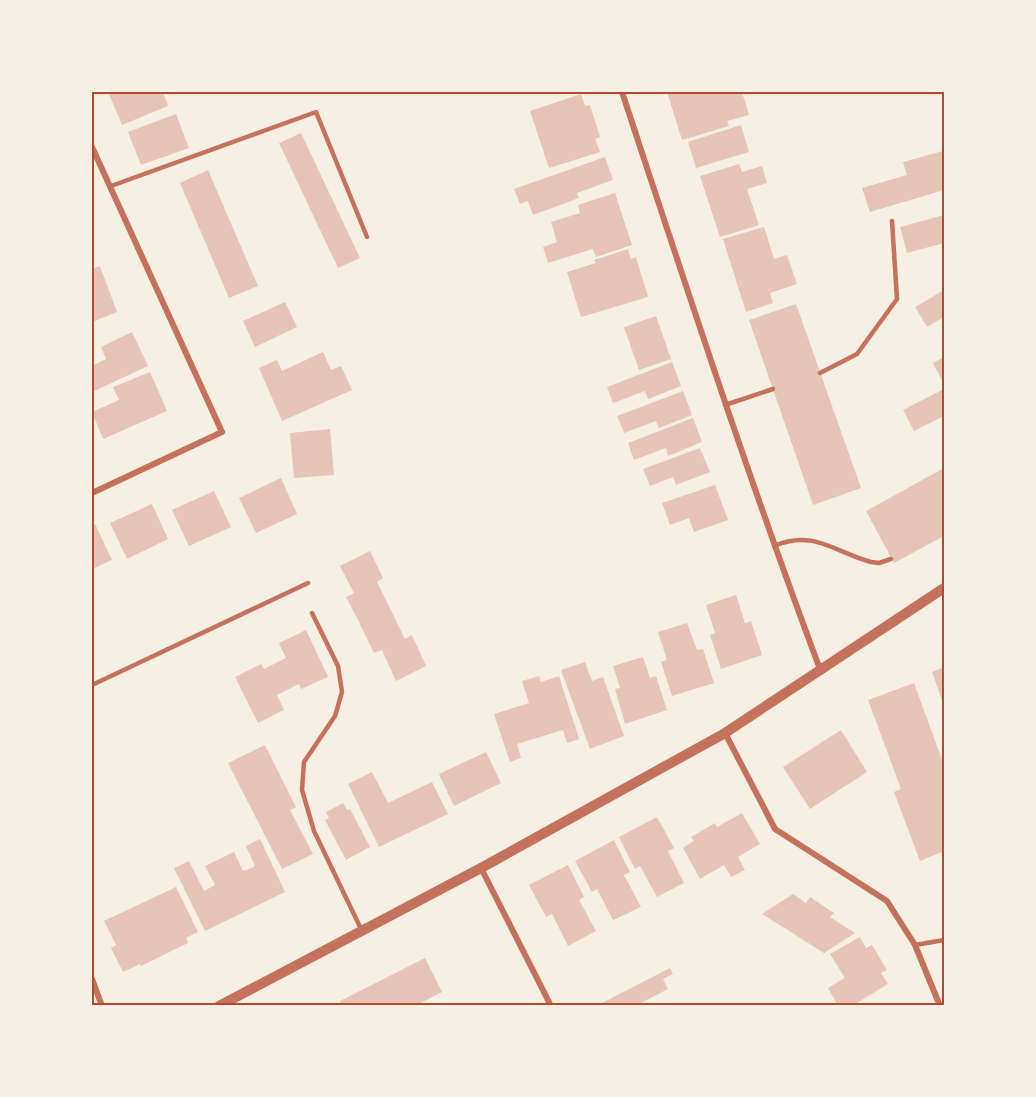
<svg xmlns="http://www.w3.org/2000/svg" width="1036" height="1097" font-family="Rubik,sans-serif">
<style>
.building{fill:#e6c5b7}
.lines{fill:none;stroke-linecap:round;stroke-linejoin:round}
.service{stroke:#c5725c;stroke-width:4.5}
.minor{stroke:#c5725c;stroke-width:6}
.tertiary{stroke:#c5725c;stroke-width:10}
.neatline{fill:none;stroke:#b5482f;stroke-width:2}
</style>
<rect width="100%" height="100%" fill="#f6efe4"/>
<path class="building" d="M115,92h48l5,14 -46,19 -13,-31z
M667,92h75l7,23 -22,6 2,5 -47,14z
M581,94l4,12 5,-1 10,32 -5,2 5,13 -51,16 -19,-57z
M176,114l13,34 -48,17 -13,-33z
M741,125l8,27 -53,16 -8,-26z
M301,133l59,125 -22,10 -59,-125z
M943,151l1,6v33l-74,22 -8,-24 45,-13 -4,-13z
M605,157l8,23 -36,13 2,5 -46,17 -5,-14 -8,3 -6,-15z
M739,164l3,8 20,-6 5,17 -20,6 12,36 -39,12 -20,-61z
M208,170l50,116 -29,12 -49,-115z
M615,193l17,52 -36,12 -3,-8 -45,14 -5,-16 14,-5 -6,-20 29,-9 -2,-8z
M944,215v28l-37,10 -7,-26z
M764,227l10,32 13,-4 10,29 -27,9 3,10 -27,9 -23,-73z
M628,249l3,10 5,-2 12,40 -67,20 -14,-45 29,-9 -2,-3z
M92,263l2,5 6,-2 17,46 -25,10z
M944,290v27l-17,10 -12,-20z
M285,302l12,25 -42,20 -12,-26z
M796,304l65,184 -48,17 -64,-185z
M656,316l15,43 -32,11 -15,-43z
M132,332l16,34 -56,26v-26l14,-7 -5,-12z
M323,352l8,18 10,-4 11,24 -70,31 -23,-53 18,-8 5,11z
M944,357v27l-11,-21z
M672,362l9,24 -33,13 -3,-8 -32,12 -6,-16z
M150,372l17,39 -64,28 -11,-27 27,-12 -6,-13z
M942,390l2,4v22l-30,15 -11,-21z
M683,391l9,24 -33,13 -3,-7 -32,12 -7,-17z
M693,418l9,24 -34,14 -2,-8 -32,12 -6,-17z
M330,429l4,46 -40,3 -4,-45z
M700,448l10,24 -34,13 -3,-8 -23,9 -7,-17z
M944,468l-1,51 1,17 -50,27 -28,-52z
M281,478l16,36 -41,19 -17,-35z
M715,485l13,35 -34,12 -5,-14 -19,7 -8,-22z
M214,491l17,36 -42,19 -17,-36z
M152,504l16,35 -41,20 -17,-36z
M95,524l17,36 -20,9v-44z
M370,551l13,27 -6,4 28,57 7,-4 14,31 -30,15 -14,-31 -8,3 -18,-37 -10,-19 8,-4 -14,-27z
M736,595l9,28 6,-2 11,34 -41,14 -11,-34 5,-2 -9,-28z
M687,623l10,27 6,-1 11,34 -42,13 -11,-34 6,-2 -9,-28z
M306,630l22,47 -27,12 -2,-5 -22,11 7,15 -26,13 -23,-46 26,-13 3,5 22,-11 -7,-15z
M643,657l7,21 6,-2 11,34 -42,14 -10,-35 5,-1 -7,-22z
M585,662l7,19 11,-4 21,59 -34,13 -29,-79z
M944,667v39l-12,-34z
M539,676l2,6 18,-6 20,63 -12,4 -4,-13 -46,14 4,14 -11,4 -16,-48 35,-11 -7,-22z
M914,683l30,82v86l-24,10 -26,-69 7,-3 -33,-89z
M841,730l26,42 -57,37 -27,-42z
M265,745l31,62 -6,3 23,44 -31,15 -54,-106z
M486,752l15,31 -47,23 -15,-32z
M372,772l16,31 44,-21 16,32 -69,33 -31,-63z
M343,803l4,7 3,-1 20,38 -24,13 -21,-40 4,-2 -3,-6z
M742,813l18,31 -22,13 7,13 -14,7 -7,-12 -24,14 -17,-31 11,-7 -3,-4 24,-14 2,4z
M657,817l17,31 -6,3 16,32 -27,14 -17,-31 -5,3 -16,-32z
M260,839l25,53 -80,39 -31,-63 15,-7 15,30 11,-6 -10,-19 29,-14 9,19 6,-2 6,-3 -9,-20z
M614,840l16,32 -6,3 17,32 -28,13 -16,-31 -5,3 -17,-31z
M568,865l16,32 -5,3 17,31 -28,15 -16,-32 -6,3 -17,-32z
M176,887l22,45 -12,6 2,5 -47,23 -1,-2 -17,8 -12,-24 5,-3 -12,-24z
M793,894l13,9 4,-6 24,16 -4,4 25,16 -31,20 -62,-39z
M860,937l6,11 6,-3 15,25 -6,3 7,11 -36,22h-14l-10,-18 17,-10 -15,-24z
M425,958l17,34 -27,14h-73l-2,-5z
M670,968l3,6 -10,5 5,10 -27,14 2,3h-47z"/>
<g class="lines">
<path class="service" d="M111,186l205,-74 51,125
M820,373l37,-19 40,-55 -5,-78
M725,405l48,-16
M774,546c40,-17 60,6 97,16l8,1 12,-4
M312,613l26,53 4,26 -7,24 -31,46 -2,28 12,41 48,100
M92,685l216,-102
M915,945l29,-5"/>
<path class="minor" d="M622,92c64,194 127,388 199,580
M92,147l130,285 -130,61
M725,733l50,96 112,72 28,44 25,61
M481,868l70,138
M92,979l10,27"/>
<path class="tertiary" d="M219,1006l262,-138 244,-135 219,-145"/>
</g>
<rect width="1036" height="1097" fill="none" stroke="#f6efe4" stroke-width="186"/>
<rect x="93" y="93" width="850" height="911" class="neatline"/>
</svg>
